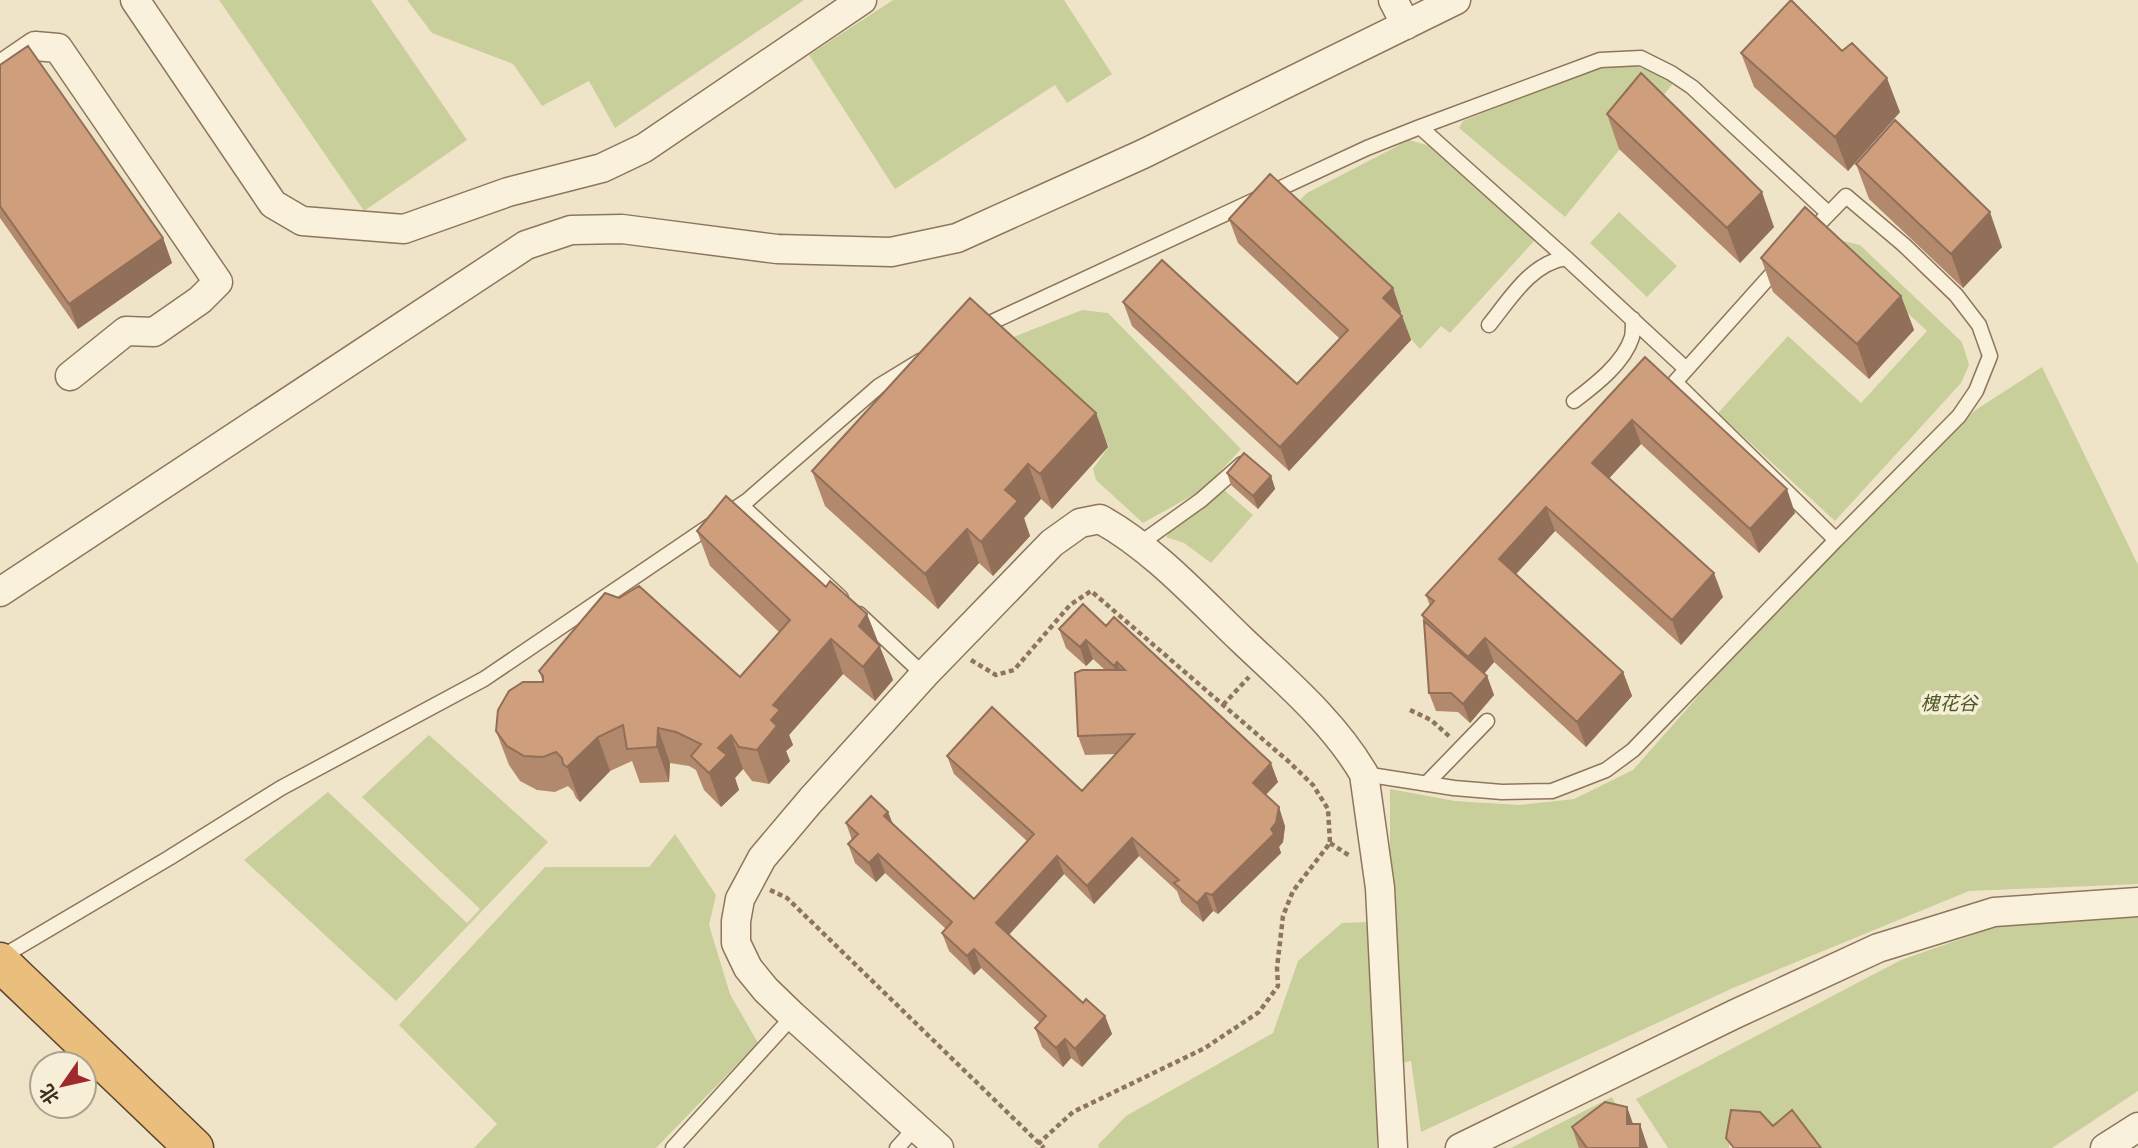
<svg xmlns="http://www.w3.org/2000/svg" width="2138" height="1148" font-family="'Times New Roman','Noto Sans SC',serif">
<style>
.green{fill:#c9cf9b}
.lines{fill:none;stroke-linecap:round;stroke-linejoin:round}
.service-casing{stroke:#8d765c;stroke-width:17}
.minor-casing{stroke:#8d765c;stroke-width:31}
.trunk-casing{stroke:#5b4430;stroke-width:41}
.path{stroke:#8d765c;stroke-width:4.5;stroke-dasharray:5 3.5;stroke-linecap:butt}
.service{stroke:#faf1dc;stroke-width:14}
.minor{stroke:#faf1dc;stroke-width:28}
.trunk{stroke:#eabe7c;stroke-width:38}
.wall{fill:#b2896c}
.shaded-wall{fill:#916f58}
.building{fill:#cf9f7d;stroke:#916f58;stroke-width:2}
.labels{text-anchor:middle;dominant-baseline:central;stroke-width:7;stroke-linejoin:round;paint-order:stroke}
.park-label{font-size:19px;font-style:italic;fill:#4d5a26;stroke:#f7eed8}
</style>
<rect width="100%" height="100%" fill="#f0e4c8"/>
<path class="green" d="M219,0h152l96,140 -103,71z
M407,0h397l-189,128 -26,-47 -47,25 -29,-42 -81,-31z
M893,0h171l48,74 -45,29 -12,-18 -160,104 -86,-134z
M1633,65l42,16 -110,136 -106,-89 4,-7 130,-52z
M1409,140l21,6 106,93 -86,94 -9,-7 -21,23 -129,-140 16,-16z
M1619,212l58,54 -30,31 -57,-54z
M1826,237l34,8 102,97 7,23 -8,18 -126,138 -117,-108 70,-77 73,67 66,-72z
M1082,310l26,3 133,136 -37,40 -61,34 -47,-43 -3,-11 16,-23 -24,-39 -74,-69z
M2042,367l96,198v319l-169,7 -236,97 -312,144 -10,-71 -32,7 -2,80h-278l-1,-3 28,-29 147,-83 25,-72 44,-38 25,-1 5,64 25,-15 -7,-115v-67l65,12 64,4 55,-6 59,-29 105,-119 118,-124 118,-116z
M1224,490l29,25 -42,48 -27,-20 -18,-6 8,-11z
M429,735l119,107 -152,159 -152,-141 84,-68 139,131 13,-14 -118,-112z
M675,834l41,61 -7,30 21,69 28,49 -102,105h-182l23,-24 -98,-99 146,-158h104z
M2138,915v176l-86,57h-237l-83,-17 -3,17h-61l-32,-49 265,-139 97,-34z
M1612,1097l11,22 -26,29h-86z"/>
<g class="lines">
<g class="service-casing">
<path id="service" d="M1420,127l180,-67 41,-2 30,15 21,14 136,126
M1807,236l39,-40 58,49 52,50 23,30 11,31 -14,35 -17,25 -123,124
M1489,325c21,-26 42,-62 77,-67
M977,329l390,-181 53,-21 146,131 120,111
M1574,401c21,-16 50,-38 58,-64 1,-5 1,-12 1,-18
M741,505l100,93
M1138,545l63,-45 41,-36
M859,614l65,61
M1364,774l90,14 48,4 50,-1 54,-21 27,-20 203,-210 -161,-158 104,-116
M1426,784l61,-63
M0,958l169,-100 112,-70 203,-109 264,-179 131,-114 41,-25
M673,1148l120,-132
M897,1148l19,-21"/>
</g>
<g class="minor-casing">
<path id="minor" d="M135,0l138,204 29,17 102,8 104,-37 94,-24 42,-20 218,-148
M1393,0l13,25
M0,70l35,-24 23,2 160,234 -18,18 -46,32 -28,-1 -56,45
M0,592l526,-347 45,-15 51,-1 155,20 114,3 66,-14 186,-84 313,-154
M939,1148l-146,-132 -27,-26 -18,-22 -12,-25v-22l4,-22 22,-41 49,-58 113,-125 128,-132 28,-20 20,-4c54,30 97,78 142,121 43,41 92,82 122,134l16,114 13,260
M1460,1148l275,-134 143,-66 116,-36 144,-10
M2105,1148l33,-21"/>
</g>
<g class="trunk-casing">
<path id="trunk" d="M0,962l194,186"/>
</g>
<path class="path" d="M971,660l25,15 18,-5 56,-65 21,-14 197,170 25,24 15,24 2,34 -37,48 -10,25 -6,52 1,18 -19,26 -54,36 -132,64 -34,31 -2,5
M1223,705l26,-28
M1410,710l21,10 19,17
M1330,843l20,13
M770,890l17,8 257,250"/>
<use href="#service" class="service"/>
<use href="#minor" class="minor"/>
<use href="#trunk" class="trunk"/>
</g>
<path class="wall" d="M1741,53l159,59 -52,59 -94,-84z
M0,65l163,173 9,25 -94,66 -78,-111z
M1607,114l167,113 -34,36 -121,-114z
M1856,164l146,83 -39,41 -94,-89z
M1229,219l164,69 8,24 -1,2 2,2 9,24 -122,131 -157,-145 -9,-24 174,82 43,-45 -102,-96z
M1761,258l140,38 13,34 -45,49 -96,-87z
M1645,357l150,156 -36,40 -118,-109 -32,34 114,119 -42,48 -126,-114 -39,43 107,98 9,24 -46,51 -92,-85 -10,12 3,2 7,19 -24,28 -12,-11 -22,-1 -7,-18 -5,-72 -2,-6 8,-9 -4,-11z
M1096,413l12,34 -56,62 -11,-10 -17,19 6,18 -37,40 -14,-13 -41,46 -113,-103 -13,-35z
M1227,473l44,3 4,13 -17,20 -27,-24z
M697,531l129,56 41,27 26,66 -18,21 -32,-27 -54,61 4,10 -7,6 4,10 -21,23 -17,-3 -9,-12 -8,9 4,12 -18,17 -17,-17 -8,-20 -7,-4 -19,-3 -1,19 -29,1 -8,-22 -22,10 -30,31 -4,-4 -3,-7 -5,-5 -13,6 -18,-2 -17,-9 -11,-16 -13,-34 47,-49 -4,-11 201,6 39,-45 -69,-66z
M1083,604l195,178 -12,13 19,31 -2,16 -4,5 2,6 -63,61 -5,-3 -10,11 -22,-20 -4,-11 -38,-35 -45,48 -30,-30 -55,61 74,68 22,13 7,18 -30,33 -11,-9 -8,9 -21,-20 -7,-19 5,-5 -59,-55 -7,7 -25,-24 -7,-18 4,-4 -61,-56 -9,9 -21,-19 -7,-19 4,-4 -6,-17 42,-11 5,12 81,75 53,-58 -73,-67 -7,-18 135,35 34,-37 -31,1 -7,-19 27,-66 -12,-11 -7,7 -20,-18 -7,-19z
M1627,1107l6,17 15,24h-69l-7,-21z"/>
<path class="shaded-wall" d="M1887,78l13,34 -52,59 -13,-34z
M1762,192l12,35 -34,36 -13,-35z
M1990,212l12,35 -39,41 -12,-34z
M163,238l9,25 -94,66 -9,-25z
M1393,288l8,24 -9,11 -9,-25z
M1901,296l13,34 -45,49 -12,-35z
M1402,316l9,24 -122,131 -9,-24z
M1096,413l12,34 -56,62 -12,-35z
M1632,420l9,24 -40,43 -9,-24z
M1028,464l13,35 -17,19 6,18 -37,40 -12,-34 24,-52z
M1271,476l4,13 -17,20 -5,-13z
M1787,489l8,24 -36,40 -9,-24z
M1546,507l9,24 -47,52 -9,-24z
M967,529l12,34 -41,46 -13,-35z
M1714,573l9,24 -42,48 -9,-25z
M867,614l26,66 -18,21 -12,-34 -4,-41z
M1485,638l9,24 -17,20 -9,-25z
M831,639l12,35 -54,61 4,10 -7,6 4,10 -21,23 -12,-34 14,-30 2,-15z
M1086,640l7,19 -7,7 -6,-19z
M1117,662l7,19 -3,4 -7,-19z
M1623,672l9,24 -46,51 -9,-25z
M1487,676l7,19 -24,28 -7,-19z
M658,728l12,35 -1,19 -12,-35z
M731,735l12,34 -8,9 4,12 -18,17 -12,-34 9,-25z
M598,737l12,34 -30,31 -13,-35z
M1271,763l7,19 -19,19 -6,-18z
M1279,807l6,19 -2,16 -4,5 2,6 -63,61 -6,-19 59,-66z
M888,812l7,19 -11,-15z
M1132,838l7,18 -45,48 -7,-18z
M878,854l7,19 -9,9 -7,-19z
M1057,856l7,18 -61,67 -7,-18z
M1206,893l7,18 -10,11 -6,-19z
M974,949l7,19 -7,7 -7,-19z
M1105,1016l7,18 -30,33 -7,-18z
M1065,1039l6,19 -8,9 -7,-19z
M1627,1107l12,34 1,-17 8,24h-12l-9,-24z"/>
<path class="building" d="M1791,0l51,51 10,-8 35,35 -52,59 -94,-84z
M28,46l135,192 -94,66 -69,-98v-141z
M1641,73l121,119 -35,36 -120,-114z
M1895,120l95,92 -39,42 -95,-90z
M1270,174l123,114 -10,10 19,18 -122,131 -157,-145 39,-42 135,124 51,-54 -119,-111z
M1805,207l96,89 -44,48 -96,-86z
M970,298l126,115 -56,61 -12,-10 -23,26 13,11 -37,41 -14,-13 -42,45 -113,-103z
M1645,357l142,132 -37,40 -118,-109 -40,43 122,110 -42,47 -126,-113 -47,52 124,113 -46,50 -92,-84 -17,19 -46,-42 12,-14 -8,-6z
M1244,453l27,23 -18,20 -26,-23z
M726,496l100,91 4,-6 37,33 -8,12 21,20 -17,21 -32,-28 -58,66 7,5 -9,10 6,6 -20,24 -18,-3 -8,-12 -13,13 9,7 -18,18 -18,-17 10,-12 -25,-12 -18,-4 -1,19 -30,2 -4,-24 -25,12 -31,30 -4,-3 -1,-6 -6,-6 -13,5 -19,-1 -17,-10 -11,-15 2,-21 11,-19 14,-9h20v-6l-4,-5 66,-78 14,5 20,-12 101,91 50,-57 -93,-89z
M1083,604l23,22 8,-9 157,146 -18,20 26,24 -3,16 -5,6 3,5 -62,61 -6,-2 -9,10 -23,-20 5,-3 -47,-42 -45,48 -30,-30 -61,67 87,80 3,-4 19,17 -30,33 -10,-10 -9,9 -21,-20 11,-12 -72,-67 -7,7 -25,-23 10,-11 -74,-68 -9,9 -21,-19 10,-10 -12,-11 25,-27 17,16 -4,4 90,83 60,-65 -87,-78 45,-49 90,84 52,-57 -56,2 -3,-63 7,-3h43l-8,-8 -3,4 -28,-26 -6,7 -21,-18z
M1424,621l63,55 -24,28 -12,-11h-22z
M1605,1102l22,5v17h13v24h-53l-15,-21z
M1731,1110l29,2 13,14 19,-16 29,38h-87l-8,-10z"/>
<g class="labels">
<g class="park-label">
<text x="1949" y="703">槐花谷</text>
</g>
</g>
<g transform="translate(63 1085) rotate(236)"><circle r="33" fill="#f7eed8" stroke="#ada18e" stroke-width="2"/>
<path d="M0-5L12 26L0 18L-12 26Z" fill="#9e2a2b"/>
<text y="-10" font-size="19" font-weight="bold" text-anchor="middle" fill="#3d2e20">北</text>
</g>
</svg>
